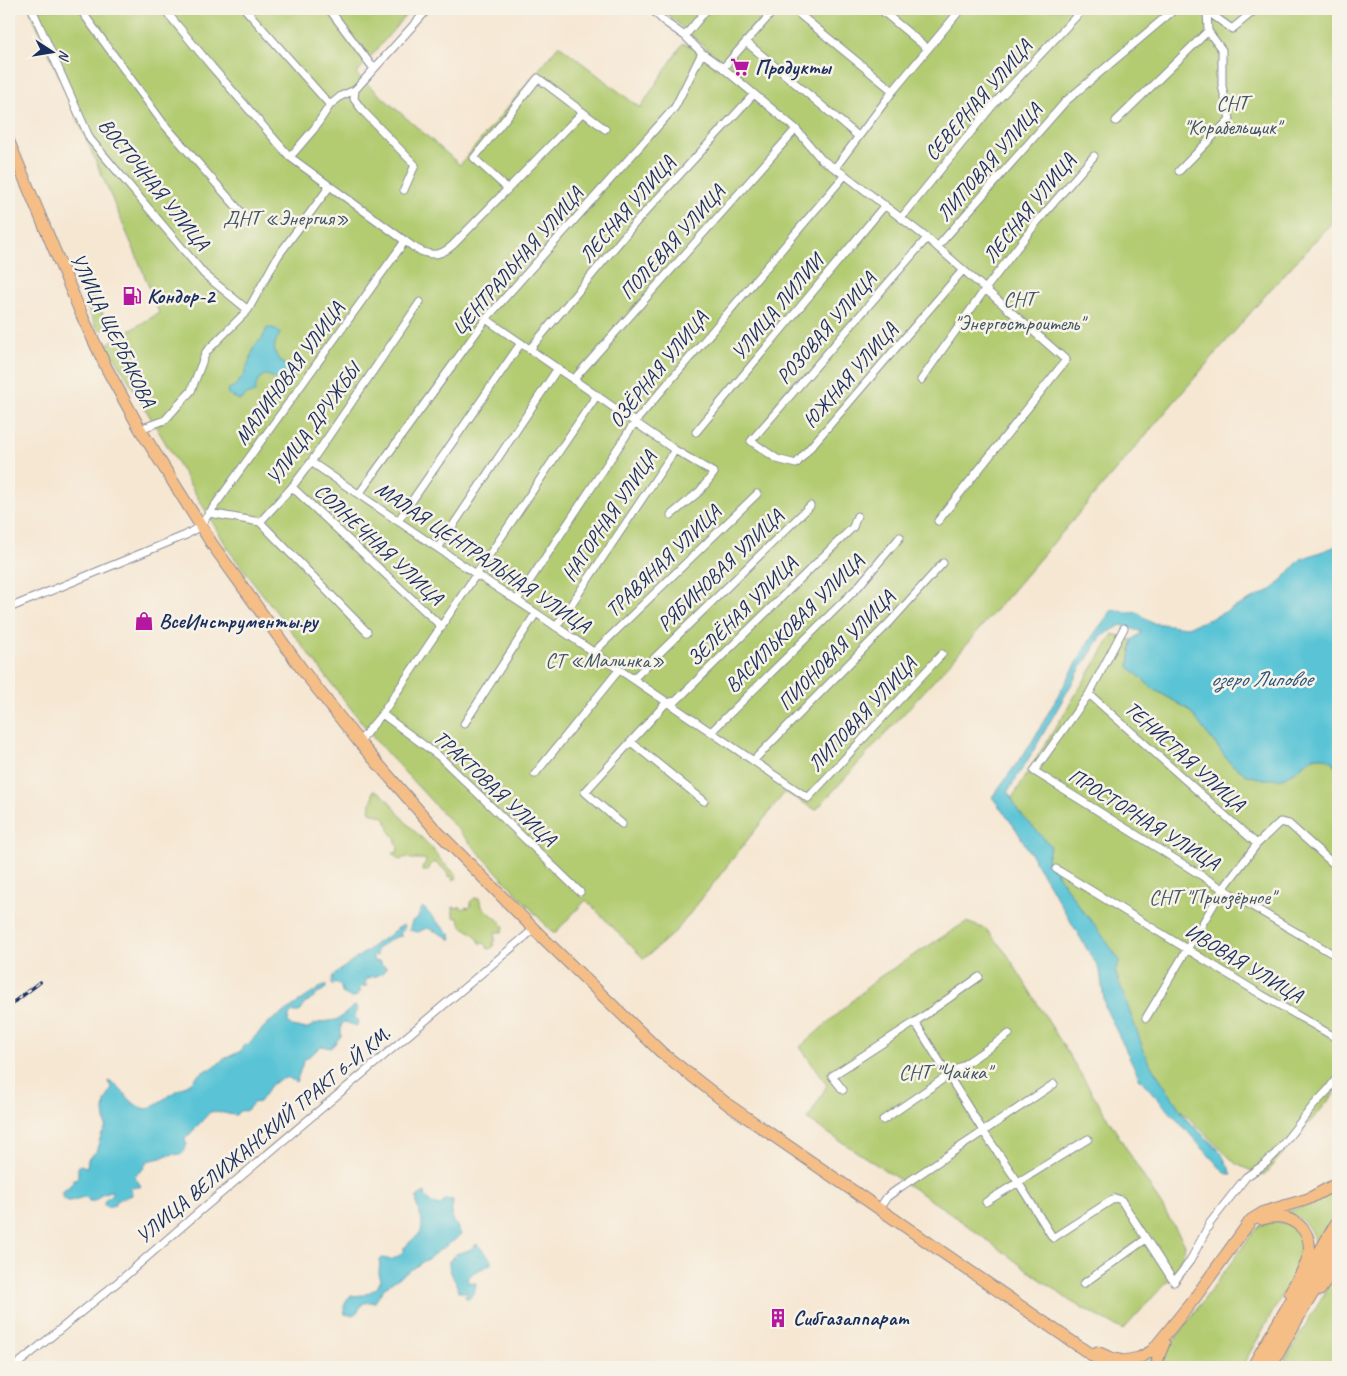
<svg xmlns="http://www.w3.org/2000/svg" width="1347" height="1376" font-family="Caveat,sans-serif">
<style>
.green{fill:#b3cc72;stroke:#677e68}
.water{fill:#5ac4d6;stroke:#3a7a9a}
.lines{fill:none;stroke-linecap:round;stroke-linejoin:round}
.street-casing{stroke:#888b98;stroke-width:9}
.primary-casing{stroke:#888b98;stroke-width:13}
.highway-casing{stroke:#888b98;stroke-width:16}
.street{stroke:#fff;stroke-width:7}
.primary{stroke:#f6be87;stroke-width:11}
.highway{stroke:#f6be87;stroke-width:14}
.rail-casing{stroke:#1b2f5e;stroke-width:4}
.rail{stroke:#f7f3e8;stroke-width:2;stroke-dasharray:5.5;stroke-linecap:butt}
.labels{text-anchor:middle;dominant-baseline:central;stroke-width:5;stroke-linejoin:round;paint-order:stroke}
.poi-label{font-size:21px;font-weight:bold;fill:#1b2f5e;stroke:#f7f3e8;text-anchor:start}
.street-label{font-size:21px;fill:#1b2f5e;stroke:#f7f3e8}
.park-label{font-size:21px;fill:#415663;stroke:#f7f3e8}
.water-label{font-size:22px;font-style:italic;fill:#2b547c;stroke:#f7f3e8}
</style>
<rect width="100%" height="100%" fill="#f7f3e8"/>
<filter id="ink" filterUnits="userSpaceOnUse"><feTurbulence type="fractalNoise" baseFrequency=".02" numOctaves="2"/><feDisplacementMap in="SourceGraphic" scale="10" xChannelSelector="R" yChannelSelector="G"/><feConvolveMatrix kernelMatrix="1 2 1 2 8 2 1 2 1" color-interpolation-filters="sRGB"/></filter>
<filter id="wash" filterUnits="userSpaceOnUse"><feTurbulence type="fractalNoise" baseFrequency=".0096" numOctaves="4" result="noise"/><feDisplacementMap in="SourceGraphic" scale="20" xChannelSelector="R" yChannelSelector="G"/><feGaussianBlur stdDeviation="1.12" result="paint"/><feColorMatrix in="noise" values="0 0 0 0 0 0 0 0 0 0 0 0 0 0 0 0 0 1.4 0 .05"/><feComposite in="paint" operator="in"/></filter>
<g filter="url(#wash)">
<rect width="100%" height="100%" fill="#f6e7d3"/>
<path class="green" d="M30,9h381l-55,65 104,91 99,-120 81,63 43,-65 37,17 -59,-51h677v207l-68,74 -311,363 -143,157 -31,-18 -108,138 -33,29 -58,-59 -32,34 -178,-193 -146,-189 -123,-208 52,-31 -21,-54z
M88,295l7,2 12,26 -1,4 -2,3h-3l-5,-3 -12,-27 1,-3z
M1113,634l19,6 -3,27 23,21 36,21 43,55 65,7c10,-9 23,-21 36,-10 2,3 4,8 6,11v316l-7,10 -68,78 -27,-12 -88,-86 -48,-123 -91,-152z
M374,790c15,5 22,23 33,33 8,9 17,17 25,25 4,6 9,13 15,18 4,4 8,6 10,12l-4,2 -2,-4h-3c-1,-6 -9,-11 -14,-14l-3,2 -3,7h-5l-1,-4 4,-5 -1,-3h-14l-5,-2 -6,3 -3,-1 -4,-6h4l1,-7 -2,-4 -1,-4 -6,-8v-3l-5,-10 -14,-5 1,-11 2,-3v-6z
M475,898h4c1,3 2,5 3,8 5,7 17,12 22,21l-2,5h-7v9l-2,2 1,3 -2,2 -4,1 -3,-6h-5c-3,-7 -12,-14 -19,-17l-2,-8h-4l-2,-3v-8l6,1v-2l4,3 2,-2 4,1 2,-2 -1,-4z
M966,922l20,7 21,25 178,290 -4,22 -58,64 -53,-29 -124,-91 -138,-90 19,-35 -27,-38 78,-69z
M1338,1189v23l-21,33h-2c-4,-19 -11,-25 -28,-33l28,-10z
M1276,1221c24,7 33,16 24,42l-58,104h-79l2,-11 2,-6 85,-116 9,-9z
M1338,1276v91h-57l48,-82z
M1153,1356v11h-27l17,-4z"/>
<path class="water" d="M267,328c7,0 10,0 13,6 -21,30 25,30 10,49 -13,1 -16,-8 -26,-8 -6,5 -8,9 -9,17l-10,3 -2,4 -4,1 -11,-6 -1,-4 9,-5 8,-10 11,-30 7,-6z
M1338,542v230l-6,-11 -8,-4h-10l-8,5 -10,9 -15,8h-18l-16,-4 -16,-11 -43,-55 -36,-21 -23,-21 3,-27 10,-8 -21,-7 -20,12 -22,34 -47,82 -24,38 10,20 33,35 -4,12 34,51 14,16 25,36 -5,10 32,88 40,61 33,31 12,23h-4l-4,-2 -84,-93 -35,-72 -5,-36 -84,-142 -24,-32 37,-50 62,-109 21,-28 27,3 13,10 35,4 23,-8 63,-30 28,-30 33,-12z
M423,907c8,9 18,19 27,27l2,5h-3l-1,-2c-7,-2 -13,-7 -21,-9l-9,4 -9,-2 3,-9 6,-3 2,-7z
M403,925l1,1v3l-4,5 2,2c-12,1 -17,8 -26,14v6h-3v5l8,1v3l5,2c-2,7 -8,9 -15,10l-1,1h-5l2,2 -3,4 3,1v1l-7,1v6l-3,3 -5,2 -10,-5c-2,-10 -1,-7 -7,-11l-1,2h-3c1,-3 1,-5 2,-8 4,-4 31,-24 36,-26 5,-7 16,-11 23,-17v-1z
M324,985h2v3l-22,16 -3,7 -2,1h-7l-3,4 -1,6 4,4 15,3c6,-5 14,-7 22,-8 4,-1 5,0 9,-2 6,-3 10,-9 16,-13l3,1 -2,11 3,2 -1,6 -12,-4 -4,3v11l-10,12 -9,-2 -18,14 -8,22 -9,-5 -3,2 -2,-1 -10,6 -13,18 -6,1 -5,6 -3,2c-5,-1 -6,0 -9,4 -9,0 -17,-5 -26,-3l-22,24h-2l-1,5 2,3 -3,8 -3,2 -14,1 -6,3 -14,3 -4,8 -9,7 7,10 -1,1h-9l-1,2 2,4v2l-10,3 -1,1 -5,2 -1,4 -9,2 -2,-2 1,-5 8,-8 -3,-1 -9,3 -6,7h-6l-1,-3c-11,-3 -14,7 -25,1l-1,-7 7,-5 5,-8h3l1,-2v-10l2,-2 6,2h1l1,-8 8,-7 5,-16 5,-9 -2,-16 1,-9 7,-14 -3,-4 -1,-3c16,6 22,27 40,28l45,-28 5,-6 10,-6h4l12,-10 17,-8 2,-5 5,-2 20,-21z
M424,1192l2,1 -1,3 6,6 7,4 3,-1 5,-6 7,1c0,5 -2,9 -1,14 0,7 6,13 9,20 -8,9 -18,13 -27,20 -4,3 -5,6 -10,7l-39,26 -10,15 -12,1c-5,7 -6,15 -18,11 -2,-7 -1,-12 5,-18l14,-1 13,-7 4,-8 -2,-6 1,-15 3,-1 8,2c4,-2 8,-4 11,-7 5,-5 -1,-2 4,-7 6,-8 17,-10 16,-22 0,-10 -7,-15 -5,-27z
M477,1244l15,17v2c-11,8 -17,5 -25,17l1,2 8,1 -1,7 -5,8h-3l-2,-1 3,-5h-10c-1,-13 -10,-18 -9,-31l7,-7 13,-4z"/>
</g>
<g filter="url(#ink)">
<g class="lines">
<g class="street-casing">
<path id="street" d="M32,9l58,130 114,135 44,36
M80,9l83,114 85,97
M164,9l48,58 78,90 122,89c15,10 27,12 41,-1l130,-133
M245,9l85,96
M329,9l45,60
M651,9l14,13 20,14 17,17 21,15 73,61 25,30 24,16 82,63 139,122 -128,161
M793,9l100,82
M880,9l48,40
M1207,11l25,18 24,-20
M685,36l22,-27
M746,42l112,94
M723,68l52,-59
M1116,121l92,-90 -1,-20 -1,-2
M290,157l24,-28 16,-24 11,-9 14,-6
M835,168l58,-77 68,-82
M1179,171l51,-52 -8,-33v-36l-14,-19
M508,189l-34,-31 64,-80 67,51
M404,190l11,-25 -52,-54 -9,-12 1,-9 73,-81
M902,217l91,-112 90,-96
M927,238l-176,203 26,18 19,5 167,-194
M938,246l128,-145 109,-92
M486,319l189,131 39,23 -14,18 -29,24
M530,349l106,-127 118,-128
M574,379l222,-250
M921,380l65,-92 51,-66 57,-66
M140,429l25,-9 26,-29 15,-39 42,-42 30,-54 52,-70
M696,432l189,-227
M311,462l165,112 60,39 272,185 134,-144
M292,487l150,140
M359,494l127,-175 189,-212 27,-54
M209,513l51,9 32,-35 19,-25 109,-160
M398,521l123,-178
M260,522l107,110
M438,548l120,-180
M517,600l118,-178 210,-247
M9,608l177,-73 14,-9 205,-285
M556,627l119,-177
M1124,628l-35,66 -55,77 189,118 115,68
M593,653l164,-159
M633,679l177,-173
M1089,694l168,150
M382,714l58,43 140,135
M464,724l72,-111
M711,732l147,-145 42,-50
M359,742l23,-28 215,-319
M631,742l73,59
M754,760l136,-138 53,-59
M535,774l84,-104
M622,824l-37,-32 81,-89 10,-2 177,-174 4,-11
M1056,869l206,126 76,44
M1146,1018l77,-129 34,-45 23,-22 9,2 49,44
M915,1022l68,109 35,51 35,56 62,-40 6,2 53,82 16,-21 20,-38 36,-46 20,-14 10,-10 37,-47 15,-16 10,-14
M843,1090l-11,-14 83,-54 64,-45
M883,1120l126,-86
M986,1202l102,-63
M879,1209l8,-12 15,-11 152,-102
M1083,1284l63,-45
M14,1367l110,-90 76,-66 334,-282"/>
</g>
<g class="primary-casing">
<path id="primary" d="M9,142l74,176 24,51 33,60 72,115 89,124 58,74 74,85 107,108 121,117 69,54 379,261
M1262,1219c24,-8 51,7 47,34 -2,14 -12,27 -19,39
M1320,1290l7,-11 11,-10
M1097,1352l14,6 13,3 15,-3 13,-7 42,-52 57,-79 13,-8 44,-13 30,-16
M1157,1367l1,-9 6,-15"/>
</g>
<g class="highway-casing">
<path id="highway" d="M1254,1367l84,-144
M1269,1367l25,-45 44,-74"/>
</g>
<use href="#street" class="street"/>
<use href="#primary" class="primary"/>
<use href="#highway" class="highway"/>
<g class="rail-casing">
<path id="rail" d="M9,1006l31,-24"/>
</g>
<use href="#rail" class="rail"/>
</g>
</g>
<defs>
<g id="supermarket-bare" transform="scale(1.5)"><path d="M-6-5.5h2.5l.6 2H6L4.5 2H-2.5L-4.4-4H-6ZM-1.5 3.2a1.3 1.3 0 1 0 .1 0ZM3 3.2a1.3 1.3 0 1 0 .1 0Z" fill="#b5179e" stroke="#f7f3e8" stroke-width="2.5" paint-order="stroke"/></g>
<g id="fuel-bare" transform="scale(1.5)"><path d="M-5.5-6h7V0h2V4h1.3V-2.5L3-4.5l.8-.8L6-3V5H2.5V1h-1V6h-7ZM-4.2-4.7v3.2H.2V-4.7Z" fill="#b5179e" stroke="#f7f3e8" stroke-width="2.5" paint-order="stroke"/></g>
<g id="shop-bare" transform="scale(1.5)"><path d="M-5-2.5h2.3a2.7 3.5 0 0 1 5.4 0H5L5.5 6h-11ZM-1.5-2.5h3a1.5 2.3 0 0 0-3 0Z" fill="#b5179e" stroke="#f7f3e8" stroke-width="2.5" paint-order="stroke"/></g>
<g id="building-bare" transform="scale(1.5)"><path d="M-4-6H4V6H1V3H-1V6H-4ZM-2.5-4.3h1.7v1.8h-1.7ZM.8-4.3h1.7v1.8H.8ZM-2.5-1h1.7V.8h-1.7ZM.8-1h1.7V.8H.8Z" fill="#b5179e" stroke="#f7f3e8" stroke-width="2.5" paint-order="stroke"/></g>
</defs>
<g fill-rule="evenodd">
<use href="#supermarket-bare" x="740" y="67"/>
<use href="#fuel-bare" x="132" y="296"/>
<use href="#shop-bare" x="144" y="621"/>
<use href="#building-bare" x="778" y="1318"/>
</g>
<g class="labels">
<g class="poi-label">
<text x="755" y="67">Продукты</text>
<text x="147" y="296">Кондор-2</text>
<text x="159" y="621">ВсеИнструменты.ру</text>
<text x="793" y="1318">Сибгазаппарат</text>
</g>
<g class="street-label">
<text transform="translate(978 100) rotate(-49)">СЕВЕРНАЯ УЛИЦА</text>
<text transform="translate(989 162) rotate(-49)">ЛИПОВАЯ УЛИЦА</text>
<text transform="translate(154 184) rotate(51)">ВОСТОЧНАЯ УЛИЦА</text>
<text transform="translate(1029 208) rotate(-51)">ЛЕСНАЯ УЛИЦА</text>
<text transform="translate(627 209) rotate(-49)">ЛЕСНАЯ УЛИЦА</text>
<text transform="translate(672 242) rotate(-48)">ПОЛЕВАЯ УЛИЦА</text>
<text transform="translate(517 261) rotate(-49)">ЦЕНТРАЛЬНАЯ УЛИЦА</text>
<text transform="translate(777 307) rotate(-50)">УЛИЦА ЛИЛИИ</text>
<text transform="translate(826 328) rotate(-49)">РОЗОВАЯ УЛИЦА</text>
<text transform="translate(113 330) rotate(64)">УЛИЦА ЩЕРБАКОВА</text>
<text transform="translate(658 369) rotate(-51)">ОЗЁРНАЯ УЛИЦА</text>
<text transform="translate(289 373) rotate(-54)">МАЛИНОВАЯ УЛИЦА</text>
<text transform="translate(850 375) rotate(-49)">ЮЖНАЯ УЛИЦА</text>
<text transform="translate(313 424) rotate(-54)">УЛИЦА ДРУЖБЫ</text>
<text transform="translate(609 516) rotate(-56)">НАГОРНАЯ УЛИЦА</text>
<text transform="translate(379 544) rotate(43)">СОЛНЕЧНАЯ УЛИЦА</text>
<text transform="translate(483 557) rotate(34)">МАЛАЯ ЦЕНТРАЛЬНАЯ УЛИЦА</text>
<text transform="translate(663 561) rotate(-44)">ТРАВЯНАЯ УЛИЦА</text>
<text transform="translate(720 570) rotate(-44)">РЯБИНОВАЯ УЛИЦА</text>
<text transform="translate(742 611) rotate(-45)">ЗЕЛЁНАЯ УЛИЦА</text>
<text transform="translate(794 623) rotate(-45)">ВАСИЛЬКОВАЯ УЛИЦА</text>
<text transform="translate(836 650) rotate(-46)">ПИОНОВАЯ УЛИЦА</text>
<text transform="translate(862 714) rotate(-47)">ЛИПОВАЯ УЛИЦА</text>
<text transform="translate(1185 756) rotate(42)">ТЕНИСТАЯ УЛИЦА</text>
<text transform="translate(495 788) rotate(43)">ТРАКТОВАЯ УЛИЦА</text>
<text transform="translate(1144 819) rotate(32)">ПРОСТОРНАЯ УЛИЦА</text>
<text transform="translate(1244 963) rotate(31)">ИВОВАЯ УЛИЦА</text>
<text transform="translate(263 1135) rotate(-40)">УЛИЦА ВЕЛИЖАНСКИЙ ТРАКТ 6-Й КМ.</text>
</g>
<g class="park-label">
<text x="1232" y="103">СНТ<tspan x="1232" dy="24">"Корабельщик"</tspan></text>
<text x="286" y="218">ДНТ «Энергия»</text>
<text x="1019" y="299">СНТ<tspan x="1019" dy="24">"Энергостроитель"</tspan></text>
<text x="605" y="660">CТ «Малинка»</text>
<text x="1212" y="897">СНТ "Приозёрное"</text>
<text x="945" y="1072">СНТ "Чайка"</text>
</g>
<g class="water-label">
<text x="1261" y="679">озеро Липовое</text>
</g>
</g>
<rect width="1347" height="1376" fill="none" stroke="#f7f3e8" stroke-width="30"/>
<g transform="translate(52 52) rotate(102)" stroke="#f7f3e8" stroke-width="4" paint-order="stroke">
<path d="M0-4L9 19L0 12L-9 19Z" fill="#1b2f5e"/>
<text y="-8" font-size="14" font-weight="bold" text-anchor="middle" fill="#1b2f5e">N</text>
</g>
</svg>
